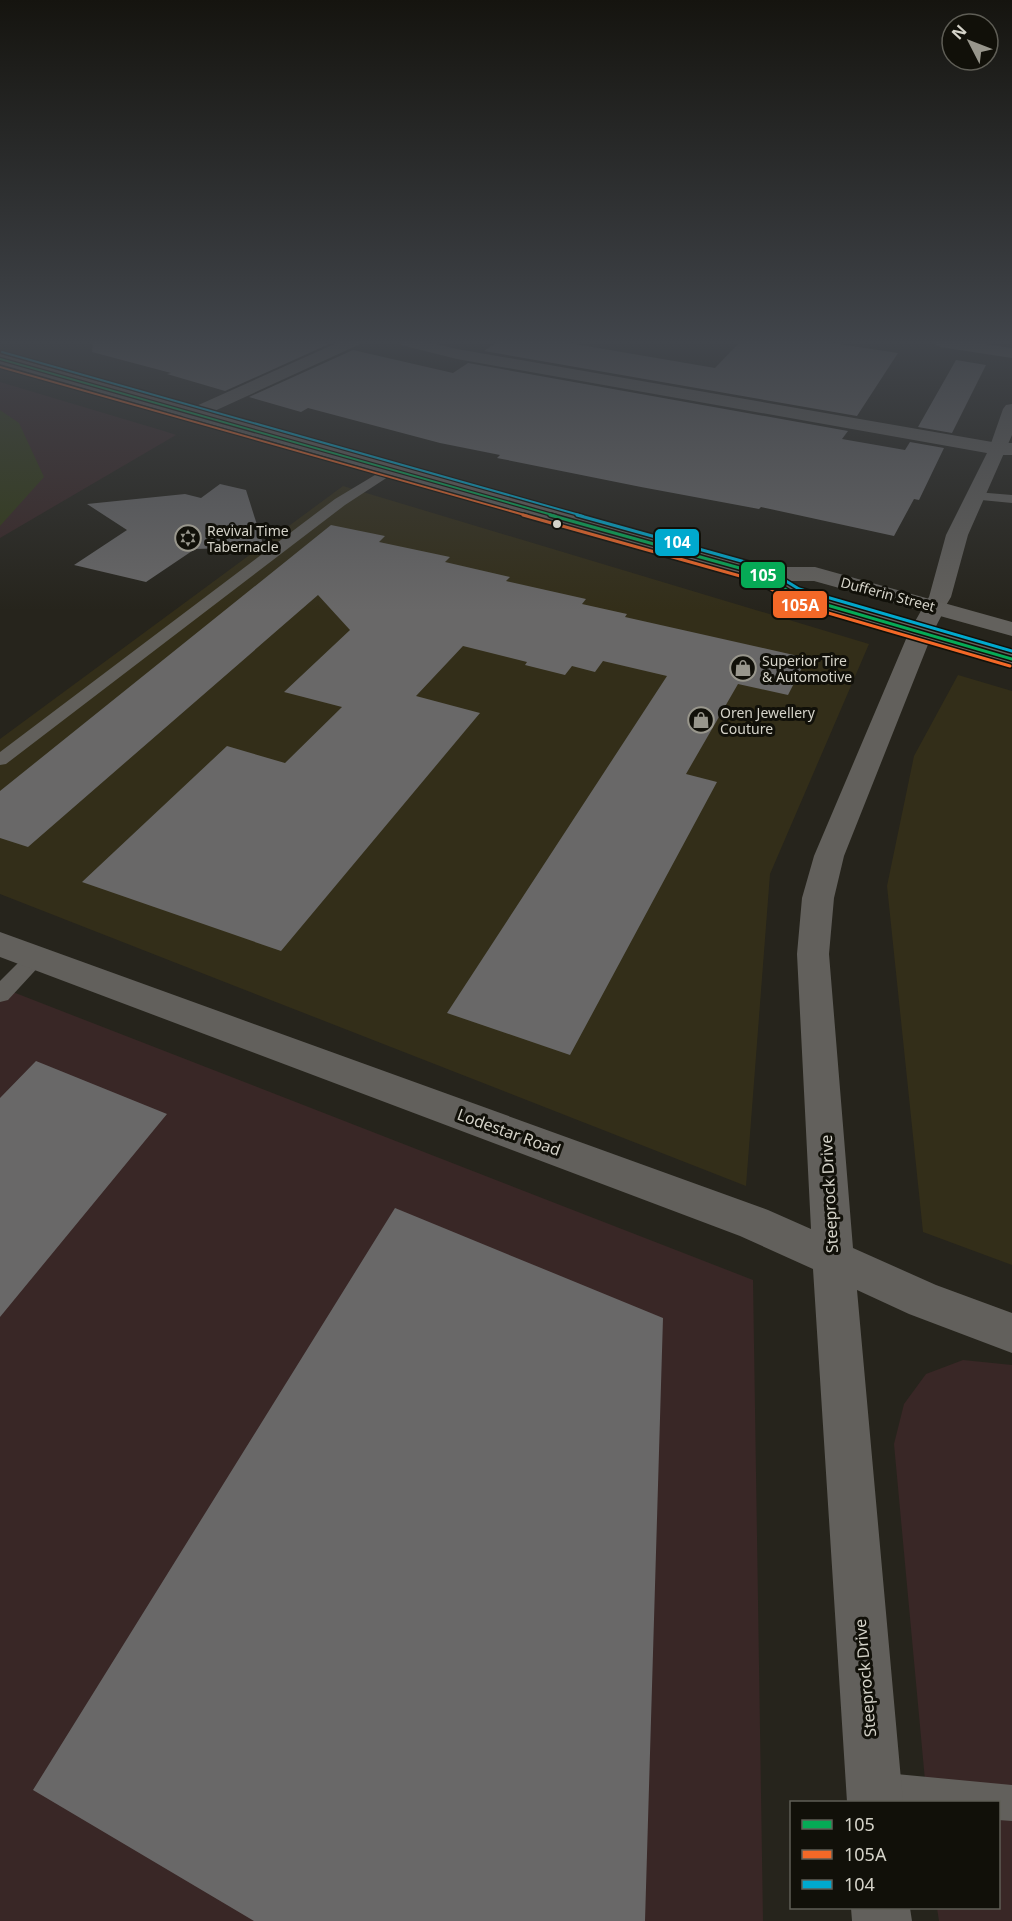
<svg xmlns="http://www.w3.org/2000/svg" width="1012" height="1921" font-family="'Noto Sans',sans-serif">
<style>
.built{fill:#332e19}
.industrial{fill:#392726}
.green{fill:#323a15}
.building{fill:#696868}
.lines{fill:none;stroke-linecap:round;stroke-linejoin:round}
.service{fill:#62605c;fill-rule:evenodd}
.minor{fill:#62605c;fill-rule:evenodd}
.tertiary{fill:#62605c;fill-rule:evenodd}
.secondary{fill:#63615d;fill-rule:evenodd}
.bus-1-far1-casing{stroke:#111009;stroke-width:4.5}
.bus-1-casing{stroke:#111009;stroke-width:6}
.bus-2-far1-casing{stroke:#111009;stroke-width:4.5}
.bus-2-casing{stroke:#111009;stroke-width:6}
.bus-3-far1-casing{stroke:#111009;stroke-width:4.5}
.bus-3-casing{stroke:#111009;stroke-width:6}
.bus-1-far1{stroke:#06aa56;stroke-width:2}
.bus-1{stroke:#06aa56;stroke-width:3}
.bus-2-far1{stroke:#f36827;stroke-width:2}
.bus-2{stroke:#f36827;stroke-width:3}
.bus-3-far1{stroke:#00a9ce;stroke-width:2}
.bus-3{stroke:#00a9ce;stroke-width:3}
.bus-dot{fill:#d5d3c9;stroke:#111009;stroke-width:2}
.labels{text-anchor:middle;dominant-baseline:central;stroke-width:6;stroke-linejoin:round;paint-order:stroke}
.far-poi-label{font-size:14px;fill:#d5d3c9;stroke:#111009;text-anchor:start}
.far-street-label{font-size:14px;fill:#d5d3c9;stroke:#111009}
.street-label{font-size:16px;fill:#d5d3c9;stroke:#111009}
.line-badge{stroke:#111009;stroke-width:2}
.badge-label{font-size:16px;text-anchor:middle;font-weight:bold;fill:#fff}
</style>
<rect width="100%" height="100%" fill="#26241c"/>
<path class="built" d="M343,486l526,158 -99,230 -24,312 -746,-292v-155z
M958,675l54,16v574l-89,-33 -36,-346 27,-130z"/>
<path class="industrial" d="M0,382l164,49 12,4 -176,103z
M0,987l753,293 10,641h-763z
M963,1360l49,5v556h-73l-2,-13h61v-106h-71l-33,-358 10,-40 22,-30z"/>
<path class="green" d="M0,410l19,13 25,54 -44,49z"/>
<path class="building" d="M93,342h228l8,2 -104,47 -58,-17 4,-1 -79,-21z
M497,342h66l152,26 25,-26h85l73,11 -41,63 -373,-65z
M353,350l100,23 15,-10 380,68 -6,8 63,11 5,-8 34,6 -25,52 -5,-1 -20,37 -133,-29 -2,2 -118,-22 -144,-29 3,-3 -60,-12 -132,-35 -7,4 -52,-15z
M956,360l30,5 -34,68 -34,-6z
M220,484l26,6 18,57 -69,2 -49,33 -72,-17 53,-35 -40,-26 98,-10 16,4z
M331,525l54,11 -6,6 71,15 -5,5 65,15 -4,4 80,18 -4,5 45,10 -2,3 182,41 -19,37 -50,-11 -52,90 31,8 -147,273 -123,-42 220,-337 -64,-15 -8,11 -23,-6 -7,9 -40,-10 2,-3 -64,-16 -47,50 64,17 -199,238 -199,-69 145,-136 58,17 57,-56 -58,-15 66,-62 -32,-35 -290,252 -28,-9v-47z
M36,1061l131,53 -167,203v-219z
M395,1208l268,110 -18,603h-391l-221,-131z"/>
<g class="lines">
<path class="service" d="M390,466l4,1 2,3 -2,3 -49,32 -339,259 -6,1v-13l335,-253z
M976,492l36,3v8l-41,-4 -1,-3z
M36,949l7,3 3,5 -3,5 -35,38 -8,2v-21l29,-29z
M875,1772l137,13v36l-14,-1v-18h-136l-5,-12 5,-13z"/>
<path class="minor" d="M339,342h21l-2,3 -161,74h-12l-3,-4 3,-4z
M399,342h28l30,7 541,94h14v12h-14l-541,-96 -56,-14z
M932,342h39l41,6v10l-72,-11z
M934,600l8,2 4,5 -13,25 -89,224 -10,42 -5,56 24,294 83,37 76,28v40l-103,-39 -52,-24 46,512h-56l-34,-533 -73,-33 -740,-279v-25l768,278 43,19 -14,-275 5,-56 12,-42 95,-224 17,-30z
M851,1908h59l2,13h-60z"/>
<path class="tertiary" d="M1012,404v31l-44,100 -17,62 -9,15 -8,2 -8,-2 -4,-5 7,-10 17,-62 43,-86 14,-40 3,-4z"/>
<path class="secondary" d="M0,354l762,213h53l197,55v14l-198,-55h-26l16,10 208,60v15l-224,-65 -33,-22 -755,-215z"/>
<g class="bus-1-far1-casing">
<path id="bus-1-far1" d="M0,359l556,157"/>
</g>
<g class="bus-1-casing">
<path id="bus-1" d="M550,515l211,59 35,22 216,63"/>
</g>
<g class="bus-2-far1-casing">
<path id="bus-2-far1" d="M0,367l528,149"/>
</g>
<g class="bus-2-casing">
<path id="bus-2" d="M523,515l235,66 36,22 216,63"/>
</g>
<g class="bus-3-far1-casing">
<path id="bus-3-far1" d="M2,352l581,164"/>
</g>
<g class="bus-3-casing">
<path id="bus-3" d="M577,515l186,52 36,22 213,62"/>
</g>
<use href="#bus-1-far1" class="bus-1-far1"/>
<use href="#bus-1" class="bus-1"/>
<use href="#bus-2-far1" class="bus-2-far1"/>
<use href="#bus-2" class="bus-2"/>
<use href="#bus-3-far1" class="bus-3-far1"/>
<use href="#bus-3" class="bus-3"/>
</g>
<linearGradient id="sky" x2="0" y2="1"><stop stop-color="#15140f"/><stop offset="0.56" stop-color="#41454b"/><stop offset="1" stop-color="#41454b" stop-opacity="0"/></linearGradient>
<rect width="1012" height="611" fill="url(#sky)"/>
<defs>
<g id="synagogue-ring" transform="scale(1.35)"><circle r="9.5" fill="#111009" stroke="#98968c" stroke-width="1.5"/><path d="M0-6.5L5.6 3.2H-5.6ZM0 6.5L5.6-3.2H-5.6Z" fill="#98968c"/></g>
<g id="shop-ring" transform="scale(1.35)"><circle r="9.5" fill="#111009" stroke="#98968c" stroke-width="1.5"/><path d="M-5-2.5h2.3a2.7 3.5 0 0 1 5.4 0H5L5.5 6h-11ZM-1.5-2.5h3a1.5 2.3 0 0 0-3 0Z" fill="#98968c"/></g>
</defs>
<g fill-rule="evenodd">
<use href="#synagogue-ring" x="188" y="538"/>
<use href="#shop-ring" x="743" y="668"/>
<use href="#shop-ring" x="701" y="720"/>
</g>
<circle class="bus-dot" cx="557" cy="524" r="5"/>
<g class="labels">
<g class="far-poi-label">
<text x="207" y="530">Revival Time<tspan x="207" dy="16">Tabernacle</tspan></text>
<text x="762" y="660">Superior Tire<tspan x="762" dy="16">&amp; Automotive</tspan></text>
<text x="720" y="712">Oren Jewellery<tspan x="720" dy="16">Couture</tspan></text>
</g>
<g class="far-street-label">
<text transform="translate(888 594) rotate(15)">Dufferin Street</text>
</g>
<g class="street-label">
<text transform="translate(509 1132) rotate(20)">Lodestar Road</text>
<text transform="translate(829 1194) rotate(-93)">Steeprock Drive</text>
<text transform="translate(865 1678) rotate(-95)">Steeprock Drive</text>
</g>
</g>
<g class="line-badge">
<rect x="654" y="528" width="46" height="29" rx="6" fill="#00a9ce"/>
<rect x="740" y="561" width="46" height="28" rx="6" fill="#06aa56"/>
<rect x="772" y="590" width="56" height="29" rx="6" fill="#f36827"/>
</g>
<g class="badge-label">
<text x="677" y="548">104</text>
<text x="763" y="581">105</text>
<text x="800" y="611">105A</text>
</g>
<rect x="790" y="1801" width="210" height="108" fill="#111009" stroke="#5f5e56" stroke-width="1.5"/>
<rect x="802" y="1820" width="30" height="9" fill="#06aa56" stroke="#5f5e56" stroke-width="1.5"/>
<text x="844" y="1831" font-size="18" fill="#d5d3c9">105</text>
<rect x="802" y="1850" width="30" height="9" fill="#f36827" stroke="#5f5e56" stroke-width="1.5"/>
<text x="844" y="1861" font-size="18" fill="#d5d3c9">105A</text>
<rect x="802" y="1880" width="30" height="9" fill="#00a9ce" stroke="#5f5e56" stroke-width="1.5"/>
<text x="844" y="1891" font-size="18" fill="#d5d3c9">104</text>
<g transform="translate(970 42) rotate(312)"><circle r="28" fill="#111009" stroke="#5f5e56" stroke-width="1.5"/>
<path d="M0-4.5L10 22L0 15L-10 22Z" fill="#98968c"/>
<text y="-9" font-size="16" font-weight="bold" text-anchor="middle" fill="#d5d3c9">N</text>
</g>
</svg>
